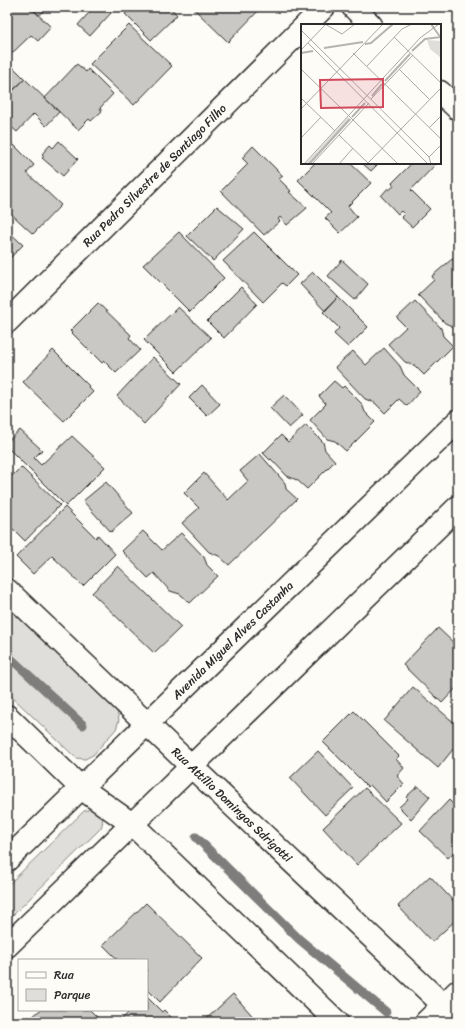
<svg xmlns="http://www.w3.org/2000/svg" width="465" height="1029" font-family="Sriracha,sans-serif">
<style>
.green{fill:#dfdeda;stroke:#858482}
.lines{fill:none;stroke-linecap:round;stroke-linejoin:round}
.stream{stroke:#7e7d7b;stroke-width:9}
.building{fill:#c9c8c4;stroke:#2b2b2b}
.street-casing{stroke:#2b2b2b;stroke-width:25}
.secondary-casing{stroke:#2b2b2b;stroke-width:25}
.street{stroke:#fdfcf7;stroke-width:22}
.secondary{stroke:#fdfcf7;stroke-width:22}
.labels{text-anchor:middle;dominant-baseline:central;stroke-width:4;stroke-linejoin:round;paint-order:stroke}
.street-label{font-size:12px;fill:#2b2b2b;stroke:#fdfcf7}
.inset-river{fill:none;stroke:#b5b4b1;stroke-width:2}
.inset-road{fill:none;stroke:#a9a8a5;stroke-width:1}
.view{fill:#d1495b;fill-opacity:0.15;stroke:#d1495b;stroke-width:2}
.inset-edge{fill:none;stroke:#2b2b2b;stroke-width:2}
</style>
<rect width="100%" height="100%" fill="#fdfcf7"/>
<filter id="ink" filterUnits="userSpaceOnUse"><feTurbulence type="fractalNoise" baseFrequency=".025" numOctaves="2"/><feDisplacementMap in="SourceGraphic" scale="8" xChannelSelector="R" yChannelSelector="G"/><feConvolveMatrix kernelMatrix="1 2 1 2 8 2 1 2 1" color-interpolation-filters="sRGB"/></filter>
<g filter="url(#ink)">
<path class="green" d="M7,605l110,106 2,9 -3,9 -23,26 -8,4 -9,-1 -69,-66z
M91,809c10,3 14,9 10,19l-94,93v-35l77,-75z"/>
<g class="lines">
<path class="stream" d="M7,655l76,70
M196,837l103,102 87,73"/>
</g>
<path class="building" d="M7,7h9l2,2 2,-2h10l21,20 -13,14 -7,-6 -24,23z
M30,7h10l4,4 -5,4z
M94,7h11l6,6 -21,23 -12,-11z
M133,7h37l7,8 -26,25 -26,-26z
M192,7h70l-34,35z
M129,25l43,41 -38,39 -44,-41z
M9,63l16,16 -18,17v-31z
M77,64l9,8 2,-3 25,25 -13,14 2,3 -11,10 -2,-2 -11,11 -33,-32z
M25,79l34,33 -13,14 -12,-12 -17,18 -10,-9v-27z
M59,141l19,18 -15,17 -21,-18 2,-2 -2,-2 8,-9 3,3z
M11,142l23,23 -7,8 34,32 -28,29 -26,-24v-64z
M253,146l30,30 -4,3 12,12 -2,1 18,16 -20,17 -7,-8 -2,2 2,2 -16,14 -43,-44 27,-27 -6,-6z
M315,163h35l21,20 -23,23 9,11 -17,16 -15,-15 6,-5 -33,-33z
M362,163h17l-8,8z
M412,163h25l-26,27 19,19 -18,18 -11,-10 3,-3 -3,-3 -3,3 -17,-18 7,-8 1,2 5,-4 -2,-3z
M217,206l27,23 -31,32 -26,-25z
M7,230l16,15 -16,16z
M179,232l45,46 -34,34 -47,-47z
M254,232l43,43 -11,11 -4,-3 -19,19 -40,-41z
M458,253v12l-6,-6z
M452,259l6,6v66l-4,-4 -9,-4 -27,-28 16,-15 -2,-4z
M342,260l26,24 -13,16 -27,-24z
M313,272l25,25 -13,14 -25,-27z
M241,287l16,17 -33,34 -17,-17z
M338,297l30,30 -20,20 -14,-13 5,-6 -16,-16z
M415,301l26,27 2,8 10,10 -29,29 -9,-9 -10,-4 -17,-18 18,-17 -9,-9z
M98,303l33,32 -2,3 11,12 -24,23 -12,-12 -2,2 -32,-32z
M178,307l33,31 -35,34 -32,-32z
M384,348l16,18 4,9 16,16 -13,15 -8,-7 -14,14 -10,-10 -10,-4 -30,-32 18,-16 13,14z
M53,350l36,36 -1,1 5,5 -29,29 -41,-39z
M153,357l28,27 -37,40 -27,-28z
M334,381l8,7 2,-2 18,18 3,8 10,10 -29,29 -11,-10 -8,-2 -17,-19 16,-16 -7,-8z
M202,385l18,19 -13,12 -18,-18z
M284,395l19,20 -14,13 -19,-20z
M306,425l17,17 2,8 10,11 -28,28 -10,-9 -10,-4 -16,-17 -1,1 -7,-7 18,-18 7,7z
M20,430l22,20 -8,8 7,7 31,-29 33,31 -39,39 -59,-59v-5z
M260,454l25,29 1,6 11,10 -68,66 -10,-9 -10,-4 -27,-29 17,-15 -15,-15 20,-20 24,27 20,-19 -8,-10z
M21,467l39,38 -35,36 -18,-18v-42z
M106,482l27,31 -22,19 -28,-31z
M65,507l31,31 2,-3 17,19 -32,32 -31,-30 -19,18 -17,-17z
M143,531l19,19 19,-17 23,24 3,8 11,11 -28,27 -10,-9 -10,-3 -16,-18 -6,5 -26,-27z
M118,566l63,61 -27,26 -62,-60z
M438,628l20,19v39l-16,17 -39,-38z
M413,687l45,39v17l-20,25 -54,-47z
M354,711l45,45 -3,3 8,9 -7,8 7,8 -18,18 -16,-17 -2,2 -45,-45z
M318,751l35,37 -28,27 -35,-37z
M418,786l12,11 -19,22 -12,-12 9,-8 -2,-2z
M365,788l36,35 -44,42 -34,-37z
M449,800l9,9v39l-10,10 -28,-27z
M430,876l28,30v12l-26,24 -34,-36z
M146,903l56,55 -42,44 -13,-13v-29h-29l-15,-15z
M233,994l25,28h-55z
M147,997l15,15 2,-2 12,12h-57l12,-12h16z
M40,1010h50l12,12h-69l-3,-3z"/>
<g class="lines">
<g class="street-casing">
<g id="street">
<path d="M353,7l18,18"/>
<path d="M306,25l18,-18"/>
<path d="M440,92l18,17"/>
<path id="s1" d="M7,322l295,-293"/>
<path id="s2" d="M7,590l184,176 267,253"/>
<path d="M7,716l74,72 51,36 205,198"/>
<path d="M426,1022l32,-31"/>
</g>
</g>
<g class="secondary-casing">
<g id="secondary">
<path id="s3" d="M7,860l451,-439"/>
<path d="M7,946l451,-439"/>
</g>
</g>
<use href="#street" class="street"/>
<use href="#secondary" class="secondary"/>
</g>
</g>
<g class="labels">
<g class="street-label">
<text stroke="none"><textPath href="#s1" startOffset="208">Rua Pedro Silvestre de Santiago Filho</textPath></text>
<text stroke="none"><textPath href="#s3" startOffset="315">Avenida Miguel Alves Castanha</textPath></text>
<text stroke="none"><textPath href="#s2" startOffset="311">Rua Attílio Domingos Sdrigotti</textPath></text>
</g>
</g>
<g transform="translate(301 24)">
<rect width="140" height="140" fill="#fdfcf7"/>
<path d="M126,16l14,1v17l-11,-9zM47,93l3,3 -40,44h-6z" fill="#dfdeda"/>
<path class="inset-river" d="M130,0l10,14M64,20l6,-1 22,-19M23,24l39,-6M111,27l13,-12 16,-2M0,29l12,-2M84,57l25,-27M71,72l10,-12M51,93l13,-14M8,140l41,-45"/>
<path class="inset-road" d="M24,0l17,10 13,-10M0,6l128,127 2,7M93,13l47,46M7,19l120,121M0,26l24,-25M52,29l88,86M66,42l35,-37 10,-5M0,45l97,95M98,45l30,30M0,74l34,33M70,75l42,-44M0,85l82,-85M128,104l12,-12M38,111l30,29M0,114l20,-21M128,133l12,-12M3,140l116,-126 19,-14M11,140l57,-61M38,140l14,-16M66,140l74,-76"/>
<path class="view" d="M82,55v28l-62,1 -1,-28z"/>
<rect width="140" height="140" class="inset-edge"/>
</g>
<rect width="465" height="1029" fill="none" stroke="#fdfcf7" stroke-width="24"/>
<rect x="12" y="12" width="441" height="1005" fill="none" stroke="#2b2b2b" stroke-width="1.5" filter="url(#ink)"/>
<rect x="18" y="959" width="130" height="52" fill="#fdfcf7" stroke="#a9a8a5"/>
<rect x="26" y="972" width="20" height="6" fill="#fdfcf7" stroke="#a9a8a5"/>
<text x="54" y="979" font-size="12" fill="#2b2b2b">Rua</text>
<rect x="26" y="989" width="20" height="12" fill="#dfdeda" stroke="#a9a8a5"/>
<text x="54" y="999" font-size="12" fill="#2b2b2b">Parque</text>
</svg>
